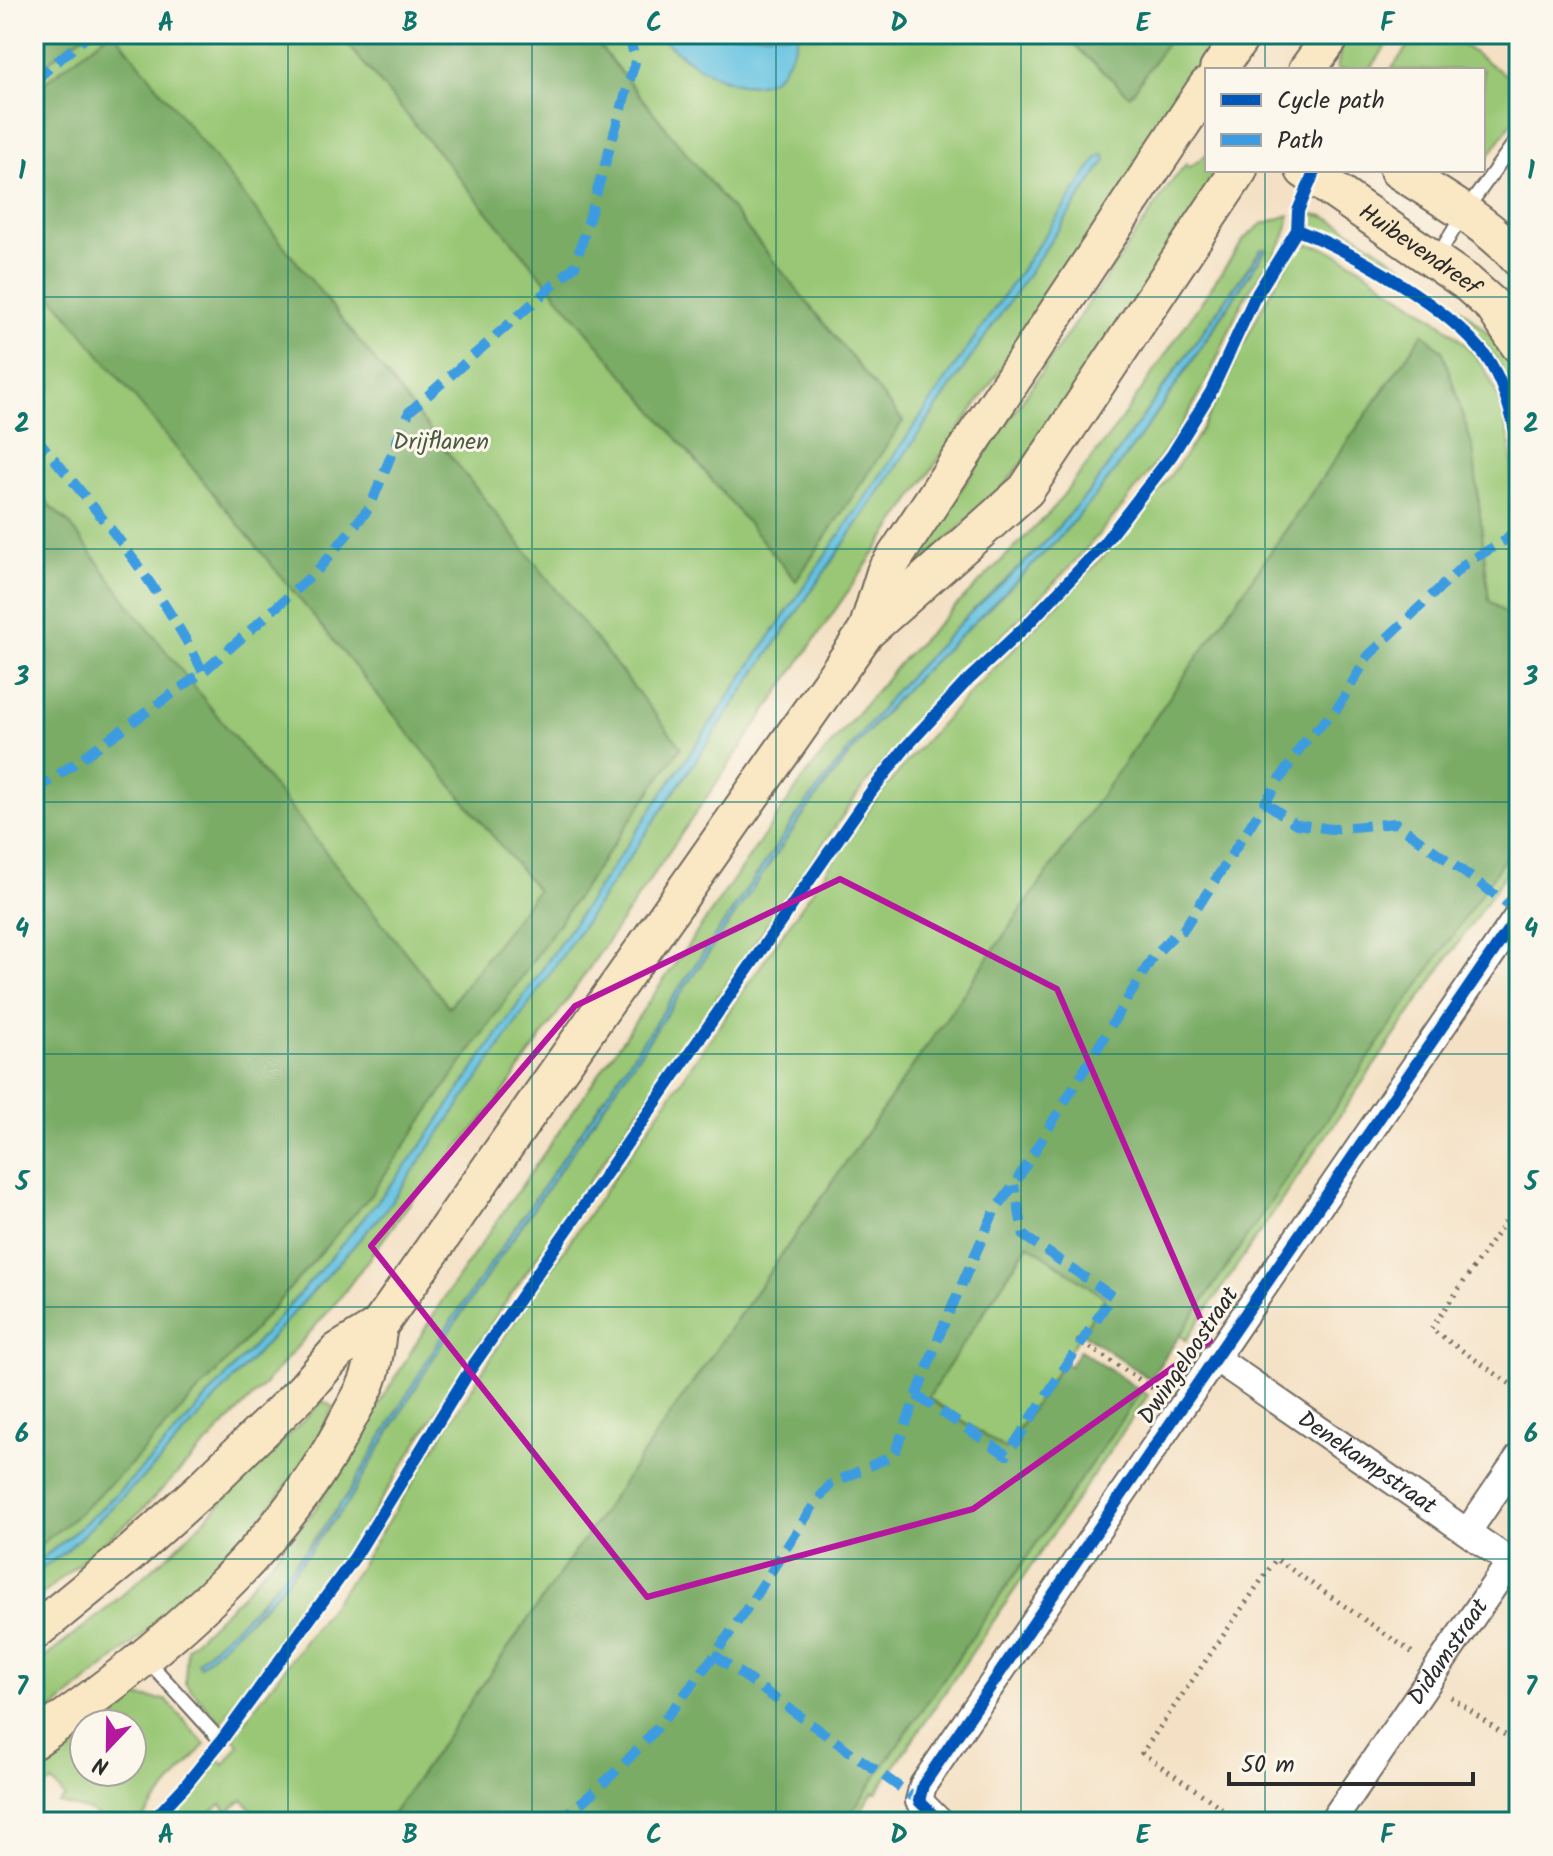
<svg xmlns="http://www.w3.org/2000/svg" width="1553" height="1856" font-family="Kalam,sans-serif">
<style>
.green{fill:#99c775;stroke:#627950;stroke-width:2;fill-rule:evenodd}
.forest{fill:#7aac66;stroke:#526c48;stroke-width:2}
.water{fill:#63c2e1;stroke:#477686;stroke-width:2}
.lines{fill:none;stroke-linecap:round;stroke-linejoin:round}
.lane-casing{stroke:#716b61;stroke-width:16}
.street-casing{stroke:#716b61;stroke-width:30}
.secondary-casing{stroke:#716b61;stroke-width:40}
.path{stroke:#716b61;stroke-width:5;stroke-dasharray:2 6;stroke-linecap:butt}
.lane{stroke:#fff;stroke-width:12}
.street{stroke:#fff;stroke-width:26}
.secondary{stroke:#fae7c3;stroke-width:36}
.quiet{stroke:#3d9ce1;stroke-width:10;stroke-dasharray:20 10;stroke-linecap:butt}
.cycleway-casing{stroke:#fbf7ec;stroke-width:17}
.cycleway{stroke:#0057b8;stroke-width:12}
.marked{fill:none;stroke:#b5179e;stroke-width:6;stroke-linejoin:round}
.grid{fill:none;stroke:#0f766e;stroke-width:2;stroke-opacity:0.55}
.labels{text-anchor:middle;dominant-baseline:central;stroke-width:6;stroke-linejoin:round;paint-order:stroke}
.street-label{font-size:24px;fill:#2b2b2b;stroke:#fbf7ec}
.park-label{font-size:24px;fill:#4c5a41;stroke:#fbf7ec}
.neatline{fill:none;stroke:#0f766e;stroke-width:3}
.grid-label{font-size:26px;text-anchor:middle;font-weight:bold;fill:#0f766e}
</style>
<rect width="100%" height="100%" fill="#fbf7ec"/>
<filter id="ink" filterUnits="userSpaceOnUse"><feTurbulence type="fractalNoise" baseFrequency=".0125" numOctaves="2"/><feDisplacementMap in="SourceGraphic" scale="16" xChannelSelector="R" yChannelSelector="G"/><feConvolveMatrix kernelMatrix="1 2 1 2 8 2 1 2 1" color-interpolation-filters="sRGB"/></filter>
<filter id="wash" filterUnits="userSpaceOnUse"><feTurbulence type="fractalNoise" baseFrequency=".006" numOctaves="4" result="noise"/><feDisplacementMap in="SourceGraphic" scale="32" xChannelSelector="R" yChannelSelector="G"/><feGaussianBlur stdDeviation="1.8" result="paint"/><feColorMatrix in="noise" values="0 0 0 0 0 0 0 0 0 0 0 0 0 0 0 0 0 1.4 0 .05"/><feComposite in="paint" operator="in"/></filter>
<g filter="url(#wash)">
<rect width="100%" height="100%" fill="#f4e1c5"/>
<path class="green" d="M34,34h1197l-738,1074 -77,87 -77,104 -77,88 -124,127 -104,87z
M1347,34h47l-24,36h-33l4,-25z
M1419,34l29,1 71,49v28l-36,52v-94h-92l18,-26z
M1207,154v16h14l-166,253 -57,70 -106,97 281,-410 13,-16 3,4z
M1306,213l18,3 19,10c50,35 157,95 175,154 3,9 1,21 1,30 -10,-29 -23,-56 -45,-78 -31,-32 -96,-74 -136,-94 -14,-7 -28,-8 -32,-25z
M1289,215c1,30 -31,58 -45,84 -14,27 -24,56 -38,83 -21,42 -49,80 -77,116 -84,107 -193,190 -274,300l-356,514 -148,236 -130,175 -36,-40 2,-35 55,-53 74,-87 127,-209 365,-527 95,-113 147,-147 66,-85 129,-189 17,-14zM1261,249l5,1c-63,91 -119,189 -194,272 -52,59 -112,111 -167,168 -36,38 -68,80 -100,122l-357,521 -102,172 -69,87 -23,24 -23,16 59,-62 57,-74 99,-167 356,-520 97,-121 71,-75 70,-65 51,-58z
M1304,245c22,-4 63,27 81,40 31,21 67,42 91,72 34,44 36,98 39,152 3,39 4,77 4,116l-30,-25 -16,-152 -50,-115 -1036,1489h-127l-17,-22 -16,12 -6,-8 -23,18h-33l53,-64 6,7 15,-20 -6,-8 2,-3 122,-163 152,-242 363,-524c97,-128 229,-224 319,-359 34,-53 54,-113 87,-167 8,-12 14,-26 26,-34z
M1519,838v22l-7,10 -3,-1 -323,471 -7,-5z
M1029,1244l76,53 -100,152 -77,-52z
M1141,1391l7,4 -272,398 -3,-1 -20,30h-8z
M323,1401l10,6 -13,30 -31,46 -45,57 -50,53 -160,132v-59l64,-50 75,-65z
M130,1696l36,4 39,44 -66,78h-31l-18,-11 -32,-8 7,-6 -13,-15 -18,11v-29l50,-32v40h48v-48h-37z"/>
<path class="forest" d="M34,34h52l-52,38z
M107,34h9l565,713 -311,449 -136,157 -102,110 -57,54 -41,33v-1066l17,23 19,17 60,82 319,401 88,-117 -503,-616v-183z
M339,34h251l313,387 -107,160z
M1062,34h111l-43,62z
M1423,333l20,19 30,96 16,152 30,25v213l-369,541 -68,-46 22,-36 -76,-53 -100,154 77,51 58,-87 7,4 10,-16 61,41 -296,431h-458z"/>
<path class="water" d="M658,34h141c-4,13 -14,36 -25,44 -35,23 -92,-19 -116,-44z
M1104,154l2,6 -630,922 -92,130 -50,56 -178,197 -90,86 -32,23v-10c77,-56 140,-129 203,-200 64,-71 126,-142 184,-218l678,-990z
M1262,249h4c-63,92 -119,189 -193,273 -52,59 -113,111 -168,168 -36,38 -68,80 -100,122l-357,521 -102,172 -69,87 -77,74 -3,-4 63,-59 58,-67 29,-40 99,-167 356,-520 96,-121 72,-75 70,-65 51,-58z"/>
</g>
<g filter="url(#ink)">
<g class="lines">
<g class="lane-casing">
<path id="lane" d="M1437,257l27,-44 55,-77
M147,1660l74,81"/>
</g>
<g class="street-casing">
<g id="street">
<path id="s1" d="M1214,1357l305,211"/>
<path d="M1468,1531l51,-74"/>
<path d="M940,1822l-21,-21 4,-16 596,-871"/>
<path id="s2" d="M1332,1822l178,-260"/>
</g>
</g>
<g class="secondary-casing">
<g id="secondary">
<path d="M1218,70l25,-36"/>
<path d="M1307,70l26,-36"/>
<path id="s3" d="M1304,170l162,112 27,24 26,39"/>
<path d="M1398,170c41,27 89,52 121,89"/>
<path d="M867,630l18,-58 322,-486"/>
<path d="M34,1632l97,-79 73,-66 99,-96 35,-40 41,-25 487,-694 160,-142 213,-320"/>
<path d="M34,1740c121,-84 248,-189 315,-323 7,-13 17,-28 21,-43 5,-15 6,-32 9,-48"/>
</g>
</g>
<path class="path" d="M1519,1202l-88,127 88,61
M1077,1339l83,54
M1451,1697l68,48
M1242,1822l-100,-69 134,-194 137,94"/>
<use href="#lane" class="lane"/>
<use href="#street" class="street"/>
<use href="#secondary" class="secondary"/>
<path class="quiet" d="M34,81l56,-47
M34,435c63,75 125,149 169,237
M34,792l169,-120 114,-101 53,-64 39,-95 166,-146 61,-207 -9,-25
M1266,803l30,21 35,5 65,-6 123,89
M916,1395l91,60 105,-159 -88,-60 -10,-51
M713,1654l206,147
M556,1822c111,-81 186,-205 259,-319l16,-19 63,-29 48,-126 52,-117 20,-27 139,-228 25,-26 5,-1 119,-185 36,-38 30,-51 98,-93 38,-22 15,-15"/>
<g class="cycleway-casing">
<path id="cycleway" d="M1297,230c56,21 152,78 188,125 20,28 29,65 34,98
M151,1822l34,-36 36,-45 134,-184 115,-187 400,-577 36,-46 59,-64 61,-57 75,-79 71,-92 39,-63 43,-93 43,-69 1,-19 17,-41
M940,1822l-21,-21 4,-16 596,-871"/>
</g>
<use href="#cycleway" class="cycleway"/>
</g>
</g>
<path class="marked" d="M840,879l217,110 153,352 -237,168 -326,88 -276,-351 204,-240z"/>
<path class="grid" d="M288,34v1788M532,34v1788M776,34v1788M1021,34v1788M1265,34v36M1265,170v1652M34,297h1485M34,549h1485M34,802h1485M34,1054h1485M34,1307h1485M34,1559h1485"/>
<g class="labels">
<g class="street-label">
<text stroke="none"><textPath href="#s3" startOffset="140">Huibevendreef</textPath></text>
<text transform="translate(1189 1356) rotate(-56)">Dwingeloostraat</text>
<text stroke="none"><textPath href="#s1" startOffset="186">Denekampstraat</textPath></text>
<text stroke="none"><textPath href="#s2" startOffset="206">Didamstraat</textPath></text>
</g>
<g class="park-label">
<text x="441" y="442">Drijflanen</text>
</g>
</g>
<rect width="1553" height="1856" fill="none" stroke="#fbf7ec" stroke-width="88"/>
<rect x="1205" y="68" width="280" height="104" fill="#fbf7ec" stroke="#a8a59f" stroke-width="2"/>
<rect x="1221" y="94" width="40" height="12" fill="#0057b8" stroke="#a8a59f" stroke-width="2"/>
<text x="1277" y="108" font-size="24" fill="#2b2b2b">Cycle path</text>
<rect x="1221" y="134" width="40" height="12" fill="#3d9ce1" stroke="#a8a59f" stroke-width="2"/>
<text x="1277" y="148" font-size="24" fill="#2b2b2b">Path</text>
<g transform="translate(108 1748) rotate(202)"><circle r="38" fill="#fbf7ec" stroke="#a8a59f" stroke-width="2"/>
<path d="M0-6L14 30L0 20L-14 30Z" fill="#b5179e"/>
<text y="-12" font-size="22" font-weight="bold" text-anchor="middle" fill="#2b2b2b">N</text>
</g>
<path d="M1229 1772v12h244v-12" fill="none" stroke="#2b2b2b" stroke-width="4"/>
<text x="1241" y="1772" font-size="24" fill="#2b2b2b" stroke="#fbf7ec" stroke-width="6" paint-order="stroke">50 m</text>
<rect x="44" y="44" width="1465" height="1768" class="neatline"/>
<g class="grid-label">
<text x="166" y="31">A</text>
<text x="410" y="31">B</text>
<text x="654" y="31">C</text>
<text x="899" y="31">D</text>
<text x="1143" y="31">E</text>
<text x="1387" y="31">F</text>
<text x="22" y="179">1</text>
<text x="1531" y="179">1</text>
<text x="22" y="432">2</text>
<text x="1531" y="432">2</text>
<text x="22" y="685">3</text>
<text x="1531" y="685">3</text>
<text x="22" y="937">4</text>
<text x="1531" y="937">4</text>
<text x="22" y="1190">5</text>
<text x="1531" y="1190">5</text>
<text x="22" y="1442">6</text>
<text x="1531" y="1442">6</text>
<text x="22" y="1695">7</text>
<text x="1531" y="1695">7</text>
<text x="166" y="1843">A</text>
<text x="410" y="1843">B</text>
<text x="654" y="1843">C</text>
<text x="899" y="1843">D</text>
<text x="1143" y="1843">E</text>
<text x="1387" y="1843">F</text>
</g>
</svg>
